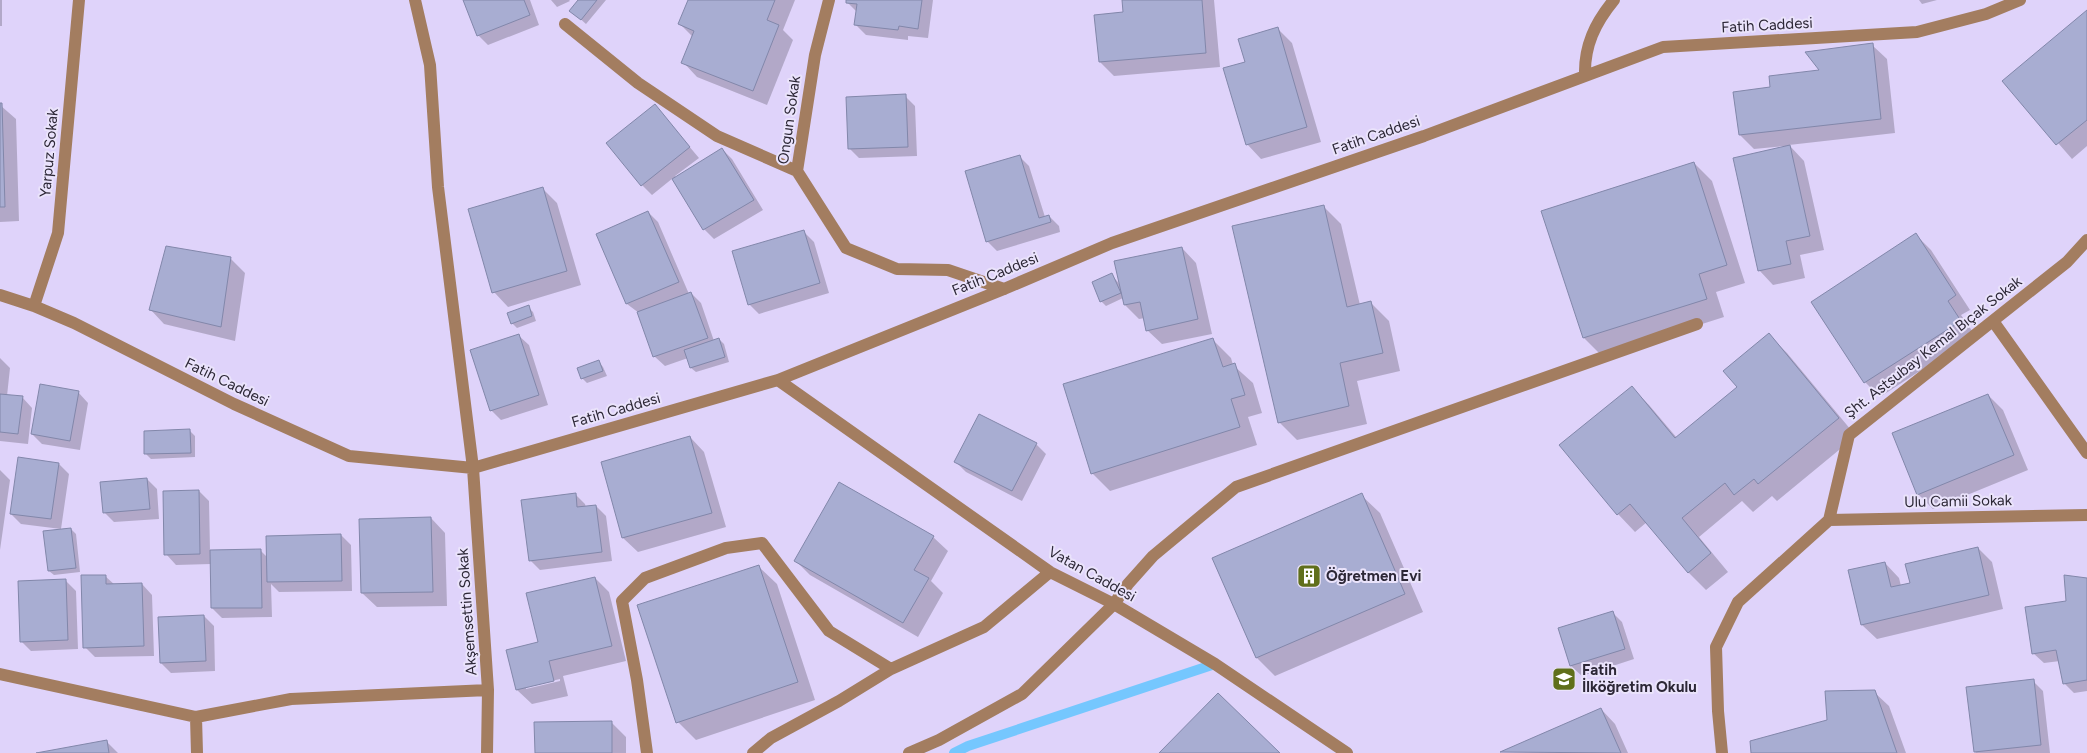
<svg xmlns="http://www.w3.org/2000/svg" width="2087" height="753" font-family="Figtree,sans-serif">
<style>
.shadow{fill:#0003;fill-rule:evenodd}
.lines{fill:none;stroke-linecap:round;stroke-linejoin:round}
.stream{stroke:#75c7fe;stroke-width:10}
.building{fill:#a8add2;stroke:#8287aa}
.minor{stroke:#a37d60;stroke-width:12}
.labels{text-anchor:middle;dominant-baseline:central;stroke-width:4;stroke-linejoin:round;paint-order:stroke}
.street-label{font-size:15px;fill:#2c2736;stroke:#eae3fb}
.poi-label{font-size:15px;font-weight:bold;fill:#2c2736;stroke:#eae3fb;text-anchor:start}
</style>
<rect width="100%" height="100%" fill="#dfd3fa"/>
<path class="shadow" d="M0,0h2v26h-2z
M464,0h66l9,25 -51,20 -10,-10z
M551,0h18l1,1 -13,6z
M579,0h27l-20,24 -10,-9z
M689,0h106l-12,30 10,10 -26,65 -70,-28 -14,-15 10,-25 -13,-13z
M848,0h85l-5,38 -20,-2v4l-42,-5 -10,-10 1,-13 -10,-10z
M1123,0h91l6,67 -106,9 -14,-14 25,-49z
M1919,0h18l-15,4z
M2087,12v134l-15,13 -68,-78z
M1278,29l14,14 29,99 -60,17 -14,-15 -1,-81z
M1872,45l15,14 8,74 -106,12 15,16 20,89 -24,5 5,23 -32,7 -14,-15 25,-124 -30,3 -14,-14 32,-47 49,-17z
M905,96l10,10 2,50 -58,2 -10,-10z
M0,105l16,14 3,102 -19,1z
M655,106l44,52 -24,18 1,2 46,-29 10,10 31,51 -49,29 -10,-10 -31,-51 -21,17 -10,-10z
M1019,156l10,10 16,51 4,-1 10,10 1,6 -63,19 -10,-10z
M1694,163l18,18 33,102 -29,9 8,25 -122,39 -18,-18 -41,-127z
M542,188l15,15 24,82 -73,22 -14,-15z
M1323,206l18,18 19,81 11,-2 18,18 11,50 -43,10 10,43 -70,16 -18,-18z
M648,212l10,10 31,72 2,-1 10,10 13,38 5,-2 5,5 5,18 -33,10 -5,-4 -3,-10 -23,8 -11,-10 -15,-43 -12,-9 -30,-70z
M804,232l10,10 15,51 -70,21 -10,-10z
M1916,235l15,15 39,60 -9,5 14,20 -95,62 -15,-15 -52,-80z
M1182,248l14,15 16,71 -50,10 -15,-14 -2,-12 -6,1 -14,-14 -2,-7 -17,8 -5,-5 11,-26 9,11z
M230,258l15,15 -10,68 -71,-17 -14,-15z
M528,307l5,5 3,9 -19,7 -5,-5z
M518,335l11,10 19,60 -47,15 -10,-10z
M1769,335l18,18 69,83 -79,65 -5,-5 -19,16 -11,-11 -43,36 29,35 -22,18 -18,-18 -41,-50 -12,10 -17,-18 13,-127 18,18 28,33 62,-50z
M1213,340l18,18 2,7 20,18 9,30 -14,4 9,28 -147,46 -18,-18z
M0,358l10,10 -3,28 15,1 10,11 -4,36 -28,-3z
M599,362l4,5 4,9 -20,7 -5,-5z
M78,392l10,11 -8,47 -38,-6 -10,-10z
M1988,395l15,15 25,60 -95,39 -15,-15z
M190,431l5,5v21l-44,2 -5,-5z
M690,437l14,15 22,75 -88,25 -15,-14 -21,-76z
M1036,444l10,10 -24,47 -56,-29 -10,-10z
M59,464l10,10 -8,55 -40,-5 -10,-10z
M0,470l10,10 -10,70z
M147,479l10,10 2,30 -45,3 -10,-10z
M199,491l10,10 1,50h51l7,7 73,-23 10,10 1,46 -73,1 -8,-8 1,33 -50,1 -10,-10 -1,-44 -35,1 -10,-11z
M575,494l10,10 1,4 10,-2 10,10 6,45 -72,9 -10,-10z
M1361,495l19,18 43,99 -148,64 -18,-18 -43,-99z
M431,518l14,15 2,73 -70,1 -15,-14z
M71,529l5,5 4,38 -26,3 -5,-4z
M933,537l15,14 -17,30 12,12 -25,44 -108,-62 -14,-14z
M1978,548l14,14 11,47 -126,30 -15,-14 23,-62 14,15 2,8 10,-2z
M758,566l19,18 38,116 -119,40 -18,-18z
M105,576l10,9 27,-1 10,11 2,61 -59,1 -10,-10z
M595,578l14,14 17,69 -63,15 5,20 -36,8 -15,-14 -9,-39 31,-8zM560,679v2l-34,8v-2z
M2087,579v112l-13,2 -10,-10 -4,-22 -16,2 -11,-10z
M66,581l10,10 2,58 -47,2 -10,-10z
M1612,612l10,10 12,37 -52,17 -11,-10 -11,-38z
M204,616l10,10 1,45 -44,2 -10,-10z
M2033,681l10,10 7,62h-74l-1,-1z
M1874,692l15,14 17,47h-153l75,-32z
M1601,709l14,15 13,29 -127,-1z
M611,722l15,15v16h-90z
M107,742l11,11h-74z"/>
<g class="lines">
<path class="stream" d="M954,753l14,-7 247,-82"/>
</g>
<path class="building" d="M463,0h61l6,15 -53,21z
M578,0h19l-16,20 -12,-9z
M688,0h87l-8,20 12,5 -26,66 -72,-28 13,-32 -16,-7z
M846,0h76l-4,29 -19,-3 -1,4 -44,-5 3,-21 -11,-1z
M1122,0h80l4,53 -107,9 -5,-47 29,-3z
M2087,10v110l-31,25 -54,-64z
M1278,27l29,100 -61,18 -23,-77 22,-6 -7,-23z
M1873,43l8,76 -142,16 -6,-43 37,-5 -1,-11 50,-6 -14,-18z
M906,94l2,53 -60,2 -2,-52z
M0,103h2l3,104h-5z
M655,104l35,43 -49,39 -35,-43z
M1790,145l20,91 -24,5 5,23 -33,7 -25,-113z
M722,148l32,52 -51,30 -31,-51z
M1020,155l19,63 10,-3 2,7 -65,20 -21,-71z
M1694,162l33,103 -28,9 8,25 -124,39 -42,-127z
M543,187l24,84 -75,22 -24,-84z
M1324,205l23,102 24,-6 12,52 -43,10 9,43 -71,17 -46,-197z
M648,211l31,71 -53,22 -30,-70z
M804,230l16,53 -72,22 -16,-54z
M1916,233l40,62 -8,6 13,20 -97,62 -53,-81z
M166,246l65,11 -10,70 -72,-17z
M1182,247l16,72 -52,12 -6,-29 -16,3 -10,-44z
M1112,273l9,20 -21,9 -8,-20z
M691,292l17,46 -55,19 -16,-45z
M529,305l3,11 -21,8 -4,-11z
M1769,333l70,85 -81,66 -4,-5 -20,16 -9,-12 -43,35 29,35 -23,20 -58,-69 -13,11 -58,-70 73,-59 43,52 62,-51 -14,-16z
M519,334l20,61 -49,16 -20,-61z
M719,338l6,19 -35,11 -6,-18z
M1213,338l10,29 12,-4 10,32 -14,4 9,28 -149,47 -28,-90z
M599,360l4,11 -22,8 -4,-11z
M40,384l39,7 -9,50 -39,-7z
M0,394l23,2 -5,38 -18,-2z
M1988,394l26,61 -97,40 -25,-62z
M979,414l58,29 -25,48 -58,-29z
M190,429l1,24 -47,1v-23z
M690,436l22,77 -90,25 -21,-76z
M18,457l41,6 -8,56 -41,-5z
M147,478l3,31 -47,4 -3,-31z
M839,482l95,54 -20,34 15,8 -26,45 -109,-62z
M199,490l1,64 -36,1 -1,-64z
M576,493l1,14 19,-2 6,47 -73,9 -8,-61z
M1362,493l43,101 -149,64 -44,-100z
M431,517l2,75 -72,1 -2,-74z
M71,528l5,40 -28,3 -5,-40z
M341,534l1,47 -75,1 -1,-46z
M1978,547l11,48 -128,30 -13,-55 37,-8 6,25 19,-4 -5,-19z
M261,549l1,59h-51l-1,-58z
M759,565l39,117 -122,41 -39,-118z
M81,575h25v9l36,-1 2,63 -61,2z
M2064,575l23,3v102l-24,4 -7,-34 -24,4 -7,-47 41,-6z
M595,577l17,69 -63,15 5,20 -38,9 -10,-40 32,-8 -12,-49z
M66,579l2,61 -48,2 -2,-61z
M1613,611l12,38 -55,17 -12,-38z
M204,615l2,46 -46,2 -2,-46z
M2034,679l7,66 -67,7 -8,-65z
M1875,690l22,63h-146l-1,-12 77,-21 -2,-29z
M1218,693l62,60h-121z
M1601,708l20,45 -121,-1z
M612,721v32h-77l-1,-31z
M107,740l2,13h-73z"/>
<g class="lines">
<path class="minor" d="M415,0l15,65 8,122 35,281 15,222 -1,63
M829,0l-14,55 -18,116 49,77 51,21 51,1 56,19
M565,24l73,59 79,53 80,35
M1585,76c-1,-30 10,-53 29,-76
M0,295l34,11 40,17 160,81 115,52 124,12 305,-88 226,-91 108,-46 312,-107 239,-89 254,-15 69,-18 34,-14
M34,306l24,-73 21,-233
M1993,321l94,132
M778,380l272,192 64,32 101,60 132,89
M1829,520l258,-5
M0,674l196,43 95,-18 197,-9
M196,717l1,36
M647,753l-10,-73 -15,-79 23,-23 81,-30 36,-5 67,88 62,38
M753,753l18,-15 68,-37 52,-32 93,-42 66,-55
M909,753l30,-13 83,-46 92,-90 14,-20 25,-28 83,-69 461,-163
M1722,753l-4,-42 -2,-64 22,-45 91,-82 20,-85 218,-173 20,-22"/>
</g>
<defs>
<g id="building-square" transform="scale(1.25)"><rect x="-9" y="-9" width="18" height="18" rx="4" fill="#606f1b" stroke="#eae3fb"/><path d="M-4-6H4V6H1V3H-1V6H-4ZM-2.5-4.3h1.7v1.8h-1.7ZM.8-4.3h1.7v1.8H.8ZM-2.5-1h1.7V.8h-1.7ZM.8-1h1.7V.8H.8Z" fill="#fff"/></g>
<g id="school-square" transform="scale(1.25)"><rect x="-9" y="-9" width="18" height="18" rx="4" fill="#606f1b" stroke="#eae3fb"/><path d="M0-5L7-2L0 1L-7-2ZM-4 1L0 2.5L4 1V4Q0 6-4 4Z" fill="#fff"/></g>
</defs>
<g fill-rule="evenodd">
<use href="#building-square" x="1309" y="576"/>
<use href="#school-square" x="1564" y="679"/>
</g>
<g class="labels">
<g class="street-label">
<text transform="translate(1767 25) rotate(-3)">Fatih Caddesi</text>
<text transform="translate(789 120) rotate(-82)">Ongun Sokak</text>
<text transform="translate(1376 135) rotate(-19)">Fatih Caddesi</text>
<text transform="translate(49 153) rotate(-85)">Yarpuz Sokak</text>
<text transform="translate(995 274) rotate(-22)">Fatih Caddesi</text>
<text transform="translate(1933 347) rotate(-38)">Şht. Astsubay Kemal Bıçak Sokak</text>
<text transform="translate(227 382) rotate(26)">Fatih Caddesi</text>
<text transform="translate(616 410) rotate(-16)">Fatih Caddesi</text>
<text transform="translate(1958 501) rotate(-1)">Ulu Camii Sokak</text>
<text transform="translate(1092 574) rotate(29)">Vatan Caddesi</text>
<text transform="translate(467 612) rotate(-94)">Akşemsettin Sokak</text>
</g>
<g class="poi-label">
<text x="1326" y="576">Öğretmen Evi</text>
<text x="1582" y="670">Fatih<tspan x="1582" dy="17">İlköğretim Okulu</tspan></text>
</g>
</g>
</svg>
